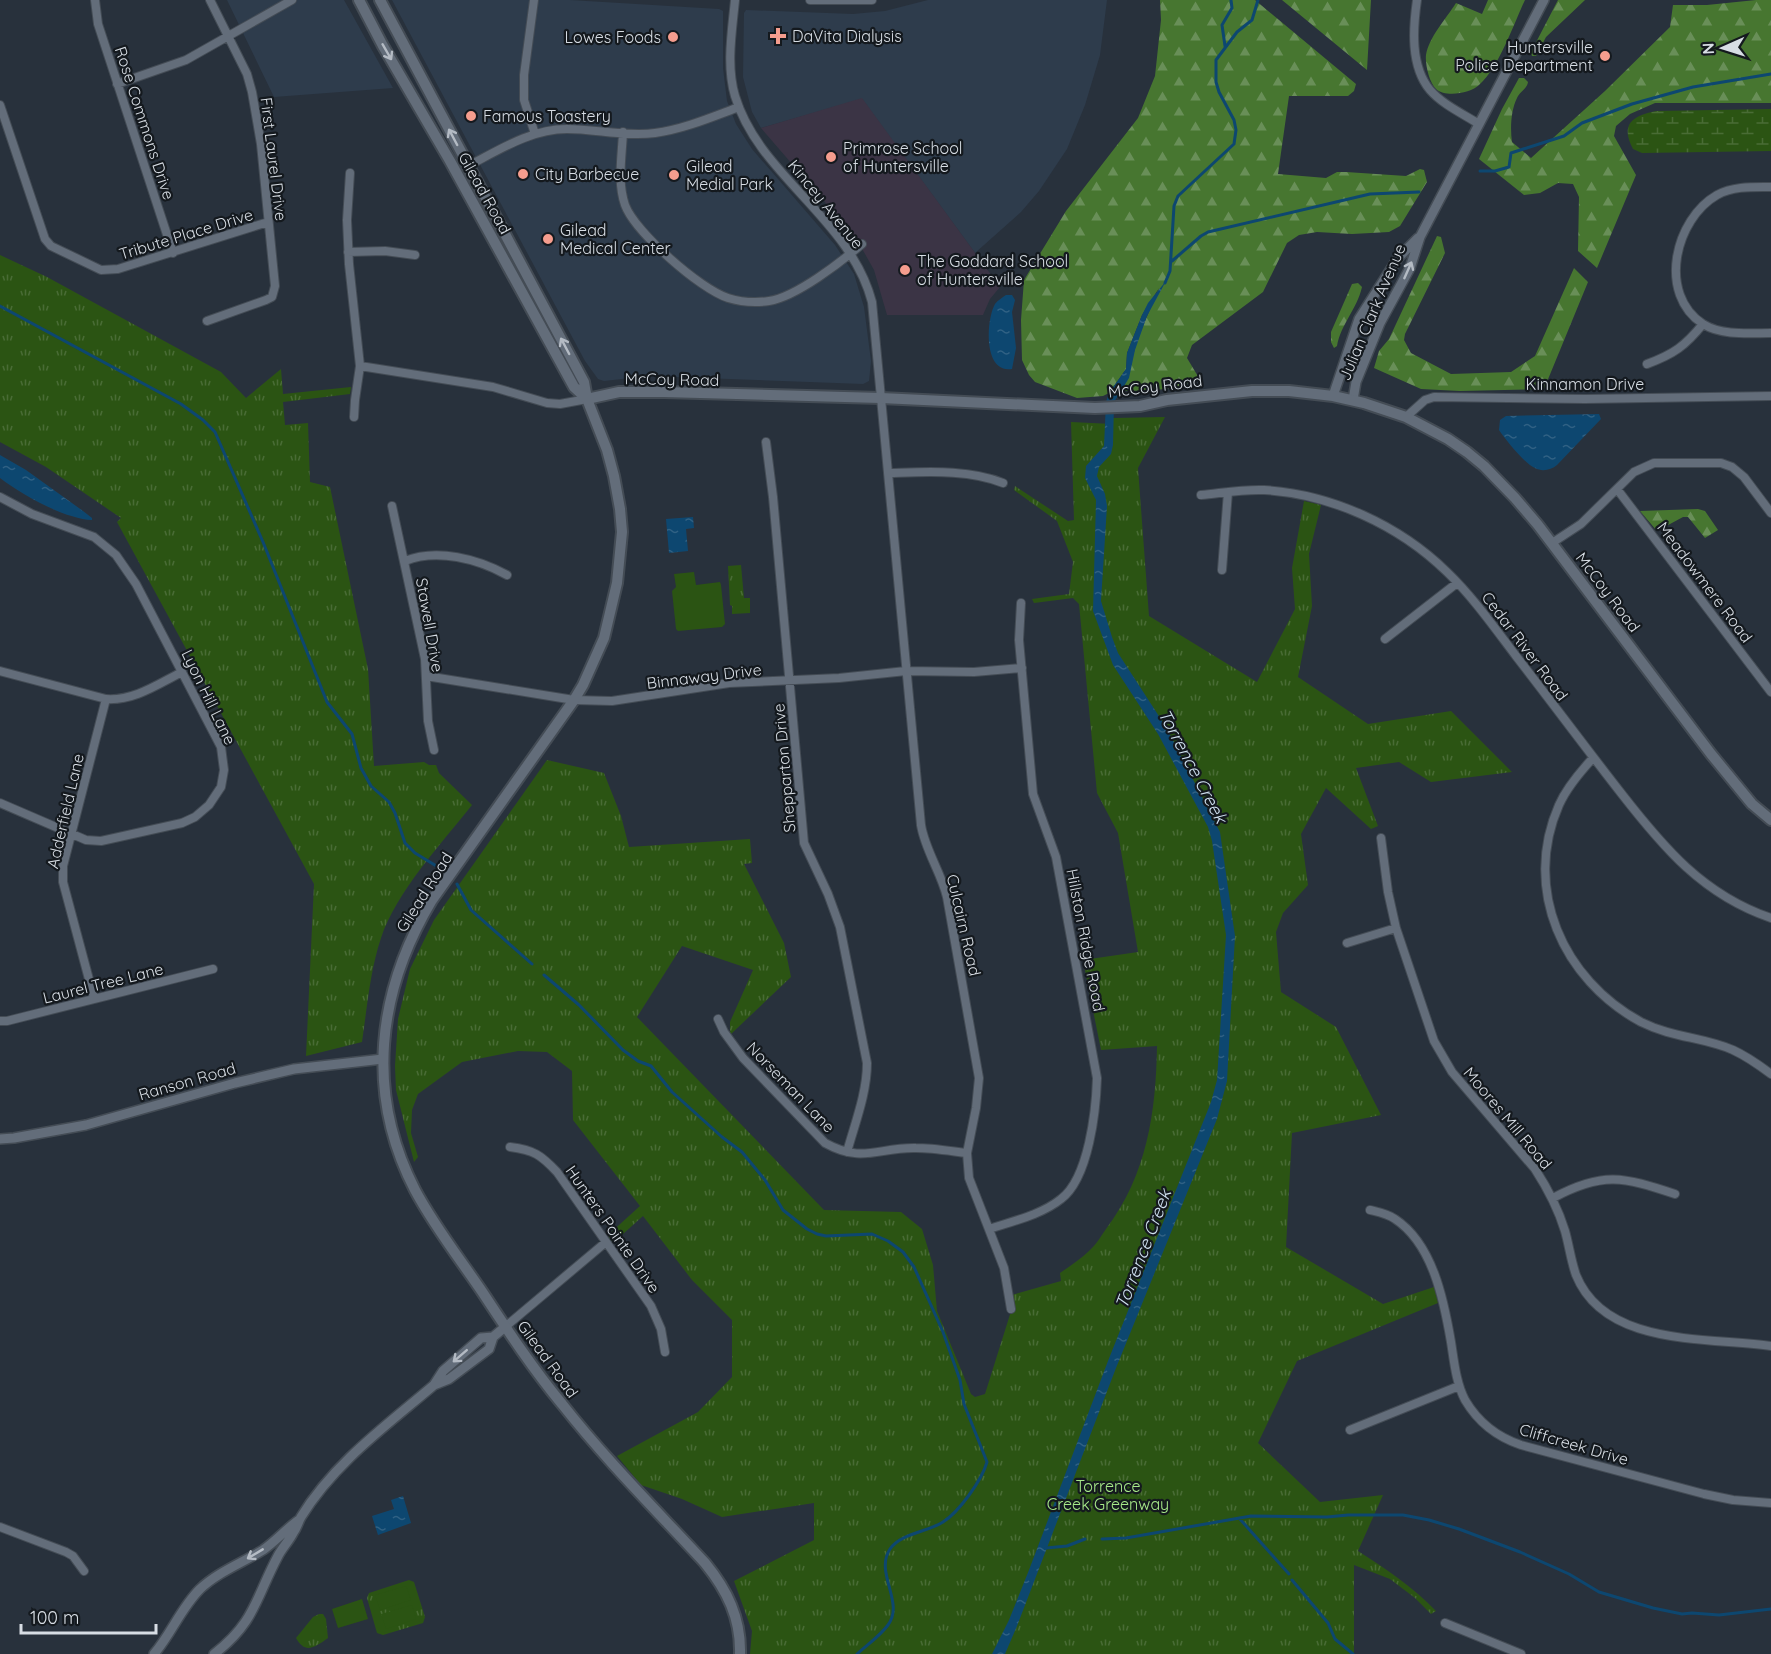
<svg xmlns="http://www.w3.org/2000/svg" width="1771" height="1654" font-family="Quicksand,sans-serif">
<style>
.built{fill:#2e3c4c}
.education{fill:#3b3445}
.forest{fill:url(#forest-firs)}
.wetland{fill:url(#wetland-marsh)}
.park{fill:url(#park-tufts)}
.pitch{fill:#2b5413}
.water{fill:url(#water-ripples)}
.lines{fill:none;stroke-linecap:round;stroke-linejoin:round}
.stream{stroke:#0d4770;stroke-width:3}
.minor-casing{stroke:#444c55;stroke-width:10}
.tertiary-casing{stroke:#444c55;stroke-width:12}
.secondary-casing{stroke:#444c55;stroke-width:14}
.minor{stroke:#636d7a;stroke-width:8}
.tertiary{stroke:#636d7a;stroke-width:9}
.secondary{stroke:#636d7a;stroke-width:10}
.oneway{stroke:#b4bbc4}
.poi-dot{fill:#f59d8e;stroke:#14191e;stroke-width:2}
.labels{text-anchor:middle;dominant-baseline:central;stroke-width:4.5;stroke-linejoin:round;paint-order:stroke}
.poi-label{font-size:16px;fill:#d7dde4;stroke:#14191e;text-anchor:start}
.street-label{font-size:16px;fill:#d7dde4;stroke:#14191e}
.park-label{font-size:16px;fill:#a7e989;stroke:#14191e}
.water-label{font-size:18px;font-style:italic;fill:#cedfef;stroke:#14191e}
</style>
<defs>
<pattern id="forest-firs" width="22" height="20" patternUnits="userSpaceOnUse" patternTransform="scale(1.5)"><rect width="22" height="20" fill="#477630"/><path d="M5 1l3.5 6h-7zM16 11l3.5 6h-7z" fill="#698f58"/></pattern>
<pattern id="wetland-marsh" width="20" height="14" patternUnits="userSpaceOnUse" patternTransform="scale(1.5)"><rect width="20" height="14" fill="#2b5413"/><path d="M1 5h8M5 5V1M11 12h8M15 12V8" fill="none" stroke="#496c35"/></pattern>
<pattern id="park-tufts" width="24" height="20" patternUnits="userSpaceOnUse" patternTransform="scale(1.5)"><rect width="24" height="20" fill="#2b5413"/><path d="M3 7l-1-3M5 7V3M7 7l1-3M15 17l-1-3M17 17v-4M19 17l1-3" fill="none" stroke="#496c35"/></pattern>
<pattern id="water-ripples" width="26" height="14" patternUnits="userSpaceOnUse" patternTransform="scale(1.5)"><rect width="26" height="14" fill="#0d4770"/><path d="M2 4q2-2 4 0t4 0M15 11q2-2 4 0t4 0" fill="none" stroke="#306184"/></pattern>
</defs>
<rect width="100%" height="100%" fill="#28313c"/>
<path class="built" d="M227,0h117l49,88 -119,9z
M392,0h178l149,9 4,2v57l4,33 9,23 16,25 83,96 19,29 10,33 7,54 -2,20 -6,3 -215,-8 -44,5 -6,-2 -13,-18z
M928,0h179l-7,55 -15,50 -18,44 -28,42 -18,21 -46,41 -113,-154 -101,29 -9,-16 -9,-35 1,-64 2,-3 107,4 32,-3z"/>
<path class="education" d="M862,98l138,189 -10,12 -7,16h-96l-13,-45 -18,-32 -95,-110z"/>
<path class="forest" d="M1160,0h95l101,84 -2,7 -6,5h-59l-11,78 48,4 11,-6h9l60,4 14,-7 4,1 3,12 -27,44 -11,6 -37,2 -35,-2 -18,3 -12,8 -24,49 -71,53 -5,13 12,20c-25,14 -51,12 -79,13l5,-7 13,-46 21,-50 -17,27 -15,38 -1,16 -17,24 -6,3 -26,2 -42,-16 -6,-7 -7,-15 -1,-40 3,-40 42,-69 72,-93 17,-42 6,-56z
M1282,0h89l-4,70z
M1488,0h37c-12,25 -25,66 -46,85 -8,8 -33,13 -43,4 -7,-7 -11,-25 -10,-34 3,-18 20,-36 30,-52l26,11z
M1558,0h27l-39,37 -10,19h-4l-1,-4z
M1756,0h15v103h-116l-25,11 -14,12 -2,10 22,39 -39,93 -19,-17 1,-54 -6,-13 -15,-1 -18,10 -16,2 -45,-36 23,-50 17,-31h5l4,4c-1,7 -8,9 -11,16 -6,12 -7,30 -5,44l19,16 74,-67 65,-64 3,-22h34z
M1437,236l4,1 4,16 -40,81 -1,6 7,13 40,21 60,-2 24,-16 39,-88 14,14 -44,107 -84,2 -39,-2 -47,-21 5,-17 10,-12z
M1358,283l4,4c-5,22 -21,37 -25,59l-3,2 -3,-6v-10l21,-48z
M1698,509l7,2 13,19 -13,8 -17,-21h-5l-26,14 -17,-20z"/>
<path class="wetland" d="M1771,109v42l-129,2 -9,-4c-13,-25 -1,-33 23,-38z"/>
<path class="park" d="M0,255l47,22 174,95 25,26 35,-29 2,25 68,-7 -1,7 -67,8 2,23 23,-2 2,59 20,5 38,182 6,97 50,-4 5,3h7l3,8 33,32c-30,38 -76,87 -91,133 -11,33 -14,70 -19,104l-56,14 8,-172 -197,-362 4,-4 -75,-51 -46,-25z
M1165,417l-27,51 11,148 108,66 38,-73 -3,-41 12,-67 17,4 -12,49 3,52 -14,71 70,47 83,-13 61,61 -81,10 -32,-20 -43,6 22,58 -7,3 -45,-41 -25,46 7,51 -25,28 -7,19 5,60 55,35 45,88 -89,18 -6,114 97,57 51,-17 4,16 -141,58 -39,82 62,59 63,-7 -25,56c28,18 55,36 78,60l-5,3 -16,-16 -25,-19 -36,-14v89h-604l2,-23 -18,-50 80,-41v-37l-92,14 -40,-18 -41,-14 -24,-29 81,-44 34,-35v-57l-40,-40 -49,-64 -30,27 -5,-8 32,-29 -67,-86 -1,-49 -25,-19 -29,-1 -56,11 -44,32 -6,16 -1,23 7,24 -4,5 -18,-72 -1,-24 3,-47 12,-50 24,-49 113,-160 57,13 17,43 8,31 121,-8 2,24 -8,1 40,79 7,34 -61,58v-13l23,-52 -71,-24 -45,71 187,193 77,2 21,17 11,36 4,46 34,83 4,3 10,-3 28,-89 -1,-10 49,-14 -1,-8c10,-7 21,-14 29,-22 7,-6 12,-15 17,-22 41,-54 50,-117 51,-183l-56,4 -18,-90 55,-8 -20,-119 -21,-40 -18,-189 -6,-6 -39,5 -2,-4 37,-5 4,-32 -16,-41 -43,-31 1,-4 53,35 6,-1 -3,-98 41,2 1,-6z
M741,565l3,33h6v15l-18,1v-8l-2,-1 -2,-39z
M409,1580l5,2 11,35 -2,6 -40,12 -6,-2 -10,-35 2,-5z
M319,1614h4l3,5 2,19c-14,10 -23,16 -32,0l17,-21z"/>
<path class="pitch" d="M694,572l2,13 24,-3 1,3 4,39 -3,3 -44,4 -2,-2 -4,-38 4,-4 -2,-13z
M406,1586l5,14 -31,10 -5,-15z
M362,1599l6,20 -30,9 -6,-19z
M412,1605l4,14 -30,10 -5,-15z"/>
<path class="water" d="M1166,281l-19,35 -12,34 -6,28 -15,24 -1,43 -2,9 -12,13 -2,9 8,18 2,12 -6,95 11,36 6,16 48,74 54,105 15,104 -8,145 -10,38 -101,249 -99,258 -12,28h-13l17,-34 20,-50 79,-209 103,-259 6,-22 9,-145 -14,-94 -4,-14 -50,-93 -45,-69 -20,-54 3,-111 -11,-22 1,-12 18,-20 2,-44 3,-9 17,-24 1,-16 15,-38 6,-12z
M1006,295h6l3,5 -3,12 4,36 -4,21c-29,5 -26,-49 -17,-65 3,-4 7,-6 11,-9z
M1599,414l2,5 -44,46c-6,5 -15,7 -22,3 -10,-4 -30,-29 -36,-38l1,-10 6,-4z
M0,455l26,15 57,41 9,7v2c-27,-1 -70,-25 -92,-42z
M693,517l1,11 -8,1 2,22 -19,2 -3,-34z
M403,1496l8,27 -33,12 -6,-19 22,-7 -3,-9z"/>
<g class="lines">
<path class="stream" d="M1225,46l-3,-21 10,-17 -1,-8
M1480,171h15l14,-4 2,-14 53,-17 18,-13 50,-19 61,-17 78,-13
M1172,261l29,-25 7,-4 162,-38 49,-2
M1165,283l5,-12 4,-65 4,-10 56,-52 2,-14 -2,-10 -15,-28 -3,-10v-22l21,-28 15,-12 6,-20
M0,306l181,98 22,16 12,12 48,110 64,160 25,32 9,34 10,18 18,16 6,11 10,30 10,10 23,14
M457,884l14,26 61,54
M544,975l35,30 44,45 15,11 13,5 21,26 50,45 20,15 23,28 18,30 24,19 10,5 9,2 46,-2 16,7 15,11 11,15 29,65 17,48 4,24 23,58c-5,18 -28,50 -44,60 -15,10 -42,11 -53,27 -16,24 15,53 -2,76 -8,11 -21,20 -31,29
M1239,1518l50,56
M1102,1539l24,-1 125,-22 76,1 21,-2h55l26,5 30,9 61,23 49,22 30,18 54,16 29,6 10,-1 27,2 52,-6
M1046,1548l21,-2 18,-7
M1292,1580l36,43 7,16 18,15"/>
<g class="minor-casing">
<path id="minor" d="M95,0l3,24 75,229
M534,0l-10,75v25l11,34
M735,0c-3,31 -9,66 0,96 24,80 115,122 137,206l49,523c4,25 20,47 26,72l32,181 -3,30 -9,45 2,25 35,90 7,41
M810,0h62
M1417,0c-4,28 -7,66 13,90 12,14 33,24 49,34
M117,84l69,-24 106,-60
M0,105l45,134 6,7 50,24 17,-1 150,-47
M623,132c-1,24 -6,50 2,73 10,27 75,84 103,93 13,4 28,5 41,3 27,-4 72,-39 93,-57
M468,166c31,-16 63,-37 99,-37 28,0 60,8 88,4 29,-4 57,-16 84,-26
M350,173l-3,47 2,44 11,102 -5,34 -1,17
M1771,187c-18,0 -38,-1 -54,8 -42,24 -60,99 -14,129 19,12 47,9 68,9
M348,252l37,-1 30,4
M207,321l59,-21 6,-3 3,-11 -14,-142 -9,-52 -5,-18 -37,-74
M1647,364c27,-10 38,-18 56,-40
M360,366l133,21 54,16 13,1 27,-5
M1406,417l19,-17 9,-3 151,2 186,-3
M766,442l7,55 31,346 24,51 12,33 27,136c0,30 -12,60 -20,89
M889,473c37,-1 80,-4 114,10
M1617,489l154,203
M1201,495c21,-2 42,-6 63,-5 67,4 135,35 183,82 26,25 47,55 69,84 35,45 69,91 105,137 42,54 82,102 150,125
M0,497l32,17 62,23 22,18 20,29 85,163 3,23 -3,17 -12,18 -14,12 -13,6 -81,18 -15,-1 -86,-37
M392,506l33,153 3,62 6,29
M1552,543l29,-19 53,-52 20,-9h67l11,4 12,10 27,36
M405,561c32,-13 73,-2 102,14
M1222,570l6,-78
M1385,639l72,-56
M0,671l106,28c28,2 52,-15 76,-27
M426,676l148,24 38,1 117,-18 110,-5 67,-7 68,1 48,-4
M1593,758c-13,14 -26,29 -34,47 -37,84 4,175 82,217 32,16 62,15 92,28 13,6 26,15 38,24
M1381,838l7,54 8,36 38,113 18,31 83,97c13,20 23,39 30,62 4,14 6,30 11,44 29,72 131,62 195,71
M1347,943l49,-15
M94,998l-31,-116v-16l43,-167
M718,1019l6,13 19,26 82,85c38,21 53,4 91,5 16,0 34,3 51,5
M0,1021h7l206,-52
M510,1147c24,3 31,8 47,25l94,134 10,23 4,23
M1553,1198c50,-27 70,-21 122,-4
M1370,1210c8,2 18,4 25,9 38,25 49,82 56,123 3,19 5,41 14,58 13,22 32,37 56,45l183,49 29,6 38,3
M989,1229c24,-8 52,-14 72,-30 28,-21 35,-89 36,-121l-41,-221 -23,-63 -14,-154 2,-37
M505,1327l101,-85
M1350,1430l109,-44
M0,1527l66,25 7,4 11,15
M1445,1623l76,31"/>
</g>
<g class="tertiary-casing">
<path id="tertiary" d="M1333,396l26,-77 39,-61 20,-20
M1353,400l3,-18 24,-59 30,-55 10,-31 124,-237
M0,1139l14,-1 72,-13 149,-42 59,-14 89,-10
M434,1385l15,-6 40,-30 4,-12 12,-10
M154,1654c17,-20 27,-46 46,-65 18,-17 42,-26 63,-39 13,-9 23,-21 36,-30
M214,1654c41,-31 42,-57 64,-98 4,-8 11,-15 15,-23 4,-5 5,-11 8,-16 33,-54 86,-92 133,-132l9,-14 38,-33 12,-1"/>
</g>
<g class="secondary-casing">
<path id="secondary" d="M359,0l24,46 67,115 124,226 13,12
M380,0l204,382 3,17 20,51 7,26 6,33 2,23 -5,51 -13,55 -21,47 -9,15 -142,200c-55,92 -67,193 -17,290 19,36 45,69 68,103 25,38 50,76 79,111 44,56 95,107 143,159 22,27 36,55 35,91
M587,399l32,-7h45l217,6 214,10 45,-2 27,-6 85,-9h37l44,5 31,7 42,14 42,22 19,13 17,14 31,32 23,27 173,229 41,50 19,16"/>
</g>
<use href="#minor" class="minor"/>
<use href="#tertiary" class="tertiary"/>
<use href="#secondary" class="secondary"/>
</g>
<defs><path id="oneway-shaft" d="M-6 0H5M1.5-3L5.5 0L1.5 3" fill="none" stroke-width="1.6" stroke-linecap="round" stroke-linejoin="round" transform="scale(1.5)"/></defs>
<g class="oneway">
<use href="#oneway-shaft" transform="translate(387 52) rotate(60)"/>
<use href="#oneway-shaft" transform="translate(453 137) rotate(-118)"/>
<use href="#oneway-shaft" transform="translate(1408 270) rotate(-66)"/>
<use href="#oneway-shaft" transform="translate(565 346) rotate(-118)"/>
<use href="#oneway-shaft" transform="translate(460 1356) rotate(139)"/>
<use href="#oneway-shaft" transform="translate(255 1554) rotate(149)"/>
</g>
<g class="poi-dot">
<path d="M775 27h6v6h6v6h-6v6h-6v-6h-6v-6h6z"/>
<circle cx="673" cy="37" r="6"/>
<circle cx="1605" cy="56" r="6"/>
<circle cx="471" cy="116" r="6"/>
<circle cx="831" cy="157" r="6"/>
<circle cx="523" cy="174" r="6"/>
<circle cx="674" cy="175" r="6"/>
<circle cx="548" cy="239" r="6"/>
<circle cx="905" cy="270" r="6"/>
</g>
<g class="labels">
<g class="poi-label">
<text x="792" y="36">DaVita Dialysis</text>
<text x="661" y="37" text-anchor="end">Lowes Foods</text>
<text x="1593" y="47" text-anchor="end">Huntersville<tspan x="1593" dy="18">Police Department</tspan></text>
<text x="483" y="116">Famous Toastery</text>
<text x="843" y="148">Primrose School<tspan x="843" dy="18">of Huntersville</tspan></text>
<text x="686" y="166">Gilead<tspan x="686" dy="18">Medial Park</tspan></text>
<text x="535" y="174">City Barbecue</text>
<text x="560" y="230">Gilead<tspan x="560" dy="18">Medical Center</tspan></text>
<text x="917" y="261">The Goddard School<tspan x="917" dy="18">of Huntersville</tspan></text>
</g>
<g class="street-label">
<text transform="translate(145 123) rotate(72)">Rose Commons Drive</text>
<text transform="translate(274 159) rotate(83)">First Laurel Drive</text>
<text transform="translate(485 193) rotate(61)">Gilead Road</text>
<text transform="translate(826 204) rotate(51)">Kincey Avenue</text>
<text transform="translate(186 234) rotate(-17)">Tribute Place Drive</text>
<text transform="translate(1372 312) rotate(-67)">Julian Clark Avenue</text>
<text transform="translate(672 379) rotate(1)">McCoy Road</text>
<text x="1585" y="384">Kinnamon Drive</text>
<text transform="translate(1155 386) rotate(-7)">McCoy Road</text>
<text transform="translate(1705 582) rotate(53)">Meadowmere Road</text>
<text transform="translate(1608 592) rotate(53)">McCoy Road</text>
<text transform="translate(430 625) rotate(80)">Stawell Drive</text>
<text transform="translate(1525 646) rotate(53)">Cedar River Road</text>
<text transform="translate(704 676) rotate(-7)">Binnaway Drive</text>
<text transform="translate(209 697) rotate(64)">Lyon Hill Lane</text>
<text transform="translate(784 768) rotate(-95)">Shepparton Drive</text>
<text transform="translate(65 811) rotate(-77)">Adderfield Lane</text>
<text transform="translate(424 892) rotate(-58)">Gilead Road</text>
<text transform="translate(964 925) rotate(77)">Culcairn Road</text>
<text transform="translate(1086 940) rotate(79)">Hillston Ridge Road</text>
<text transform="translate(103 983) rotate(-14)">Laurel Tree Lane</text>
<text transform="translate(187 1081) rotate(-16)">Ranson Road</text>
<text transform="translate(791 1087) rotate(46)">Norseman Lane</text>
<text transform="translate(1508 1118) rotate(50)">Moores Mill Road</text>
<text transform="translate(613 1229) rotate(55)">Hunters Pointe Drive</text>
<text transform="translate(548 1359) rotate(54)">Gilead Road</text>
<text transform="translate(1574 1444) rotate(16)">Cliffcreek Drive</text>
</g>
<g class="park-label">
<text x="1108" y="1486">Torrence<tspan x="1108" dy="18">Creek Greenway</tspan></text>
</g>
<g class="water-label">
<text transform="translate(1193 766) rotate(62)">Torrence Creek</text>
<text transform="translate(1143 1249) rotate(-69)">Torrence Creek</text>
</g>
</g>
<g transform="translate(1723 48) rotate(267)" stroke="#14191e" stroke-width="4.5" paint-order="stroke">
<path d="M0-4.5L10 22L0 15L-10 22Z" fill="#d7dde4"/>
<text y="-9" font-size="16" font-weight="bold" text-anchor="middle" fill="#d7dde4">N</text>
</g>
<path d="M21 1624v9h135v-9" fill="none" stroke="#d7dde4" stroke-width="3"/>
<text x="30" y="1624" font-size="18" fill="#d7dde4" stroke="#14191e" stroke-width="4.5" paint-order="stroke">100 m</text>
</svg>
